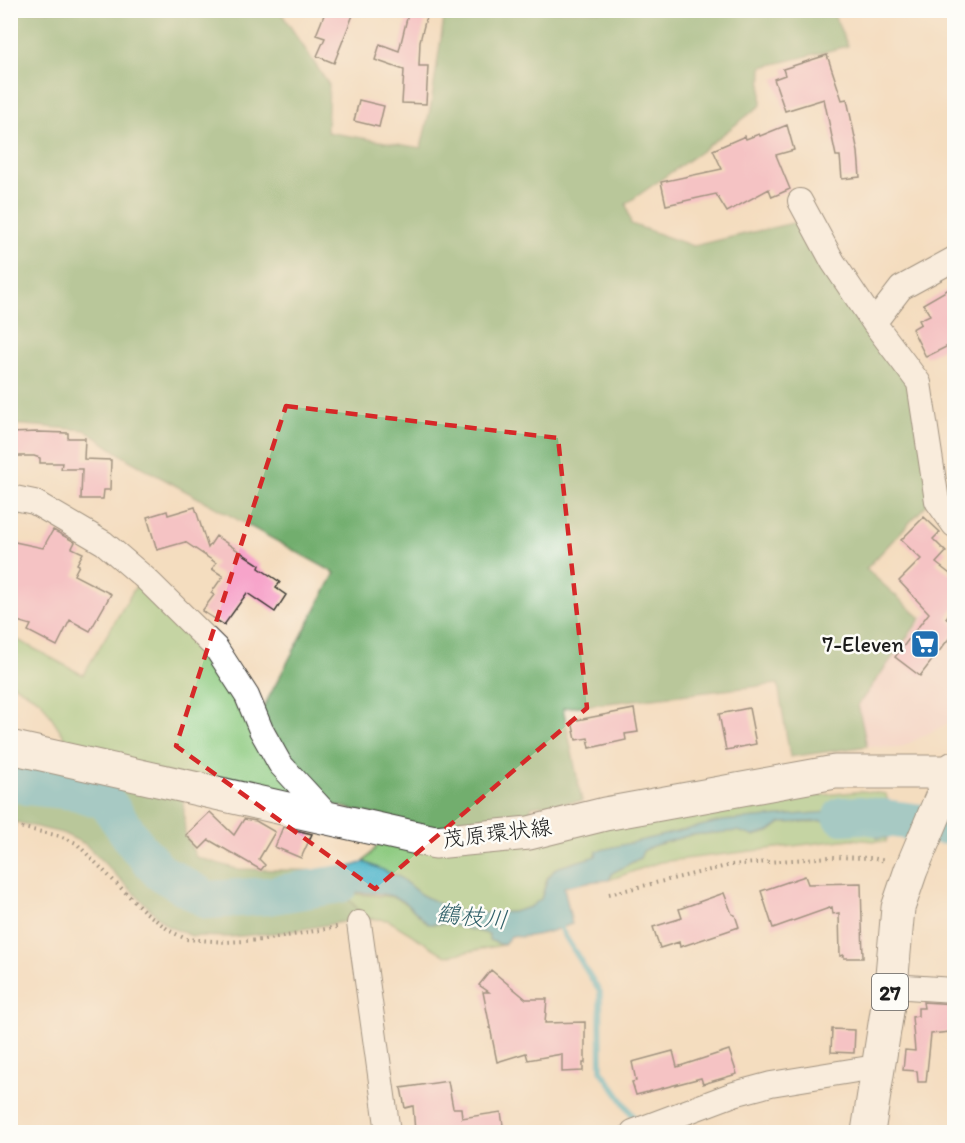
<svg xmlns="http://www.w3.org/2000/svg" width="965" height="1143" font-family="Itim,'Klee One',sans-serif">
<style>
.built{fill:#f7cfd2}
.green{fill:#8dca80;stroke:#54734e;stroke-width:1.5}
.forest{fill:#72ae6e;stroke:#476545;stroke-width:1.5}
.water{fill:#49b2c7;stroke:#326772;stroke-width:1.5}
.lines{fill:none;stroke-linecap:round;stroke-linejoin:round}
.stream{stroke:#49b2c7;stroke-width:6}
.river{stroke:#49b2c7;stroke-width:38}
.building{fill:#f7a4ca}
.minor-casing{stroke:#3c3934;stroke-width:26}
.secondary-casing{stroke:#3c3934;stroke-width:35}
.primary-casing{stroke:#3c3934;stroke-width:35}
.path{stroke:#3c3934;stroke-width:4;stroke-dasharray:1.5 4.5;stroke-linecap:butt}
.minor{stroke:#fff;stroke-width:24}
.secondary{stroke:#fff;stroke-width:33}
.primary{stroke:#fff;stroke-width:33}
.marked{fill:none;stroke:#d62828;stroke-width:4.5;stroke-dasharray:12 8;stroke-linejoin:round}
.labels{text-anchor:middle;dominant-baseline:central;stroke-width:5;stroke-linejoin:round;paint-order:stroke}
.shield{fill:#fdfcf7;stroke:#605f5e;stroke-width:1.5}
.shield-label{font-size:21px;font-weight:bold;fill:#1c1c1c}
.poi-label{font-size:22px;fill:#1c1c1c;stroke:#fdfcf7;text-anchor:end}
.street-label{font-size:22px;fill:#1c1c1c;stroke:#fdfcf7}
.water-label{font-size:24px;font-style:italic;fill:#306069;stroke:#fdfcf7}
</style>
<rect width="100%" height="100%" fill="#fdfcf7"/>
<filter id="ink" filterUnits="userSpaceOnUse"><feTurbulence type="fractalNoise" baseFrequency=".0167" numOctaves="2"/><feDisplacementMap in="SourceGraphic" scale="12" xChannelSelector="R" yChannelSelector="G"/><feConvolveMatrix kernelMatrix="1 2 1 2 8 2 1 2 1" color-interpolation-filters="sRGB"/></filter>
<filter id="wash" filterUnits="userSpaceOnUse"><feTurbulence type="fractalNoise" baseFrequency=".008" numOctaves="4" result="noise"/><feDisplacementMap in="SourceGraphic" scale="24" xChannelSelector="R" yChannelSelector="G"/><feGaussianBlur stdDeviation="1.35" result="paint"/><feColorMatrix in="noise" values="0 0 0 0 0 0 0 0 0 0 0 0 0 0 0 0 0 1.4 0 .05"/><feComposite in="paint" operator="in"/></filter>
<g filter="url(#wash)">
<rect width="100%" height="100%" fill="#f4ddbf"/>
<path class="built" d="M934,605l20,16v99l-54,28 -33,-2 -9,-41 63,-87z"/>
<path class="green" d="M139,581l73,76 90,142 -225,-43 -36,-55 -30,-18v-13l5,-31 67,36z
M864,791l22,3 3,13 -167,14 -125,30 -1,5 -40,12 -9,10 -6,21 -11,8 -17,5 -45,2 -23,-7 -25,-13 -21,-17 -35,-15 19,-23z
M847,820l17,1 12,9 1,8h10l-1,4 -35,-3 -191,23 -51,18 3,-7 28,-15 3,-7 9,-5 38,-11 48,-4 15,5 16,-4 12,-9z
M343,893l52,4 15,10 18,17h19l42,10v6l14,5 -57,11 -58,-36 -22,-2z"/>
<path class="forest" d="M10,11h270l49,74 -2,47 94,16 10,-43 14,-94h387l16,35 -86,21 -1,38 -61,47 -74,52 5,20 62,22 108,-25 111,164 19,115 -65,69 55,49 -63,87 9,41 -77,11 -12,-73 -215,24 19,93 -50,5 -7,19 -96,3 -95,-23 -40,-34 -33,-59 74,-139 -206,-113 -44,-30 -74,-6z
M10,754l173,39 2,40 11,24 41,12 99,2 -48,18 2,8 53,-4 23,25 -81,14 -55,5 -38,-1 -25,-10 -82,-82 -23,-11 -51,-12z"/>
<path class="water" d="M889,807l4,17 -6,14h-10l-1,-8 -12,-9 -17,-1 -66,3 -12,9 -16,4 -15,-5 -48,4 -38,11 -9,5 -3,7 -28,15 -3,7 -21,2 -24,5 8,37c-20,7 -40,15 -61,12l-8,9 -14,-5v-6l-42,-10h-19c-10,-9 -21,-23 -33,-27 -25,-9 -78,-2 -105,0l-2,-8 76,-27 35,15 21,17 25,13 23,7 45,-2 17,-5 11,-8 7,-21 8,-10 40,-12 1,-5 125,-30z"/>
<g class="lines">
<path class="stream" d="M557,923l43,69 1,78 32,46"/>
<path class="river" d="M10,780l17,6 48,5 31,10 31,45 23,26 48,28 60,-4 72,-12
M842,816l19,-1 93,12"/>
</g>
<g id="blocks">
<path class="building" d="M326,10h27l-2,4 2,1 -19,48 -17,-7 8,-18 -9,-3z
M409,10h19l-8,31 -1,25h9l-2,38 -24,-1 2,-33 -29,-10 5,-16 19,7z
M827,55l15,45 5,-1 11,53 2,25 -18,2 -2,-23h-4l-12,-57 -39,12 -11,-32 11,-4 -2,-6z
M359,100l25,6 -5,21 -25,-6z
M787,125l7,25 -18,5 14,34 -18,8 -3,-8 -42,23 -11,-18 -50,11 -5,-23 61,-13 -9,-19 32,-14 1,3 13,-5 1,2z
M954,286v57l-28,14 -14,-28 9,-5 -2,-4 11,-5 -7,-11z
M38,432l30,1v5h17l-1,21 27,1 -1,30h-6l-1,9h-22l1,-30h-21l1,-6h-22v-5l-6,-2h-24v-23z
M195,507l13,41 8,-12 44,29 -1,3 21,14 -4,6 10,7 -11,17 -28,-19 -23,32 -22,-14 12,-16 -3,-2 12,-17 -11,-7 4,-6 -31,-21 -28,8 -10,-33 20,-6 1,4z
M924,517l16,15 -7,7 13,13 -10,11 18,14v30l-8,11 8,7v7l-34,44 -25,-19 34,-44 -30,-32 22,-22 -20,-19z
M53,530l22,12 -3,6 11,5 -6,11 2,1 -5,10 37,19 -21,37 -20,-11 -13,26 -29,-15 3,-6 -21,-6v-78l33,7z
M749,708l7,36 -30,6 -7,-36z
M634,709l4,23 -13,2 1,6 -36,8 -2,-10 -12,2 -4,-19z
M210,812l24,23 10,-16 12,2 19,11 -16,27 6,6 -4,5 -52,-30 -9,9 -14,-14z
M283,827l29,7 -11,24 -26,-11z
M805,876l3,8 53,-1 2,75h-19v-3l-4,1 -1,-43 -6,1 -1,-7 -59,21 -12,-37z
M724,893l8,21 3,1 4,12 -59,20 -1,-5 -19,6 -7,-21 29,-9 -3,-9z
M491,970l35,29h21l-2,24 40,-1v41h-2v8l-21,1v-18l-34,6 -2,-7 -29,9 -14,-70h6l-10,-7z
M923,1002l31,2v26h-3l-1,2 -19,2 -5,48h-8l-1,-11 -14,-1 2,-20 10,1 -3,-34 6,-1v-8h6z
M832,1029l23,1 -1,23 -23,-1z
M729,1050l8,24 -34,10 -2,-6 -65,17 -4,-13 4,-1 -4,-19 41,-11 4,16z
M448,1081l5,27h8l1,10 39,-6 3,20h-89l-2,-26 -8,2 -4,-20z"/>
</g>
</g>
<g filter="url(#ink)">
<use href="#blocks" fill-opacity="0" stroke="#3c3934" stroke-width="1.5"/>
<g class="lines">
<g class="minor-casing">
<path id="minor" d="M800,201l33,61 41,61 45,60 18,118 17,24
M874,323l27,-35 53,-29
M10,497l24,5 70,41 42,36 70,69 31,48 14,34 19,34 50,54
M359,923l29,209
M891,986l63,4
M633,1132l101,-38 37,-10 92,-15h14"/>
</g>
<g class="secondary-casing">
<path id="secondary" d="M10,747l425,95 94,-9 76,-19 230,-42h119"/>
</g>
<g class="primary-casing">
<path id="primary" d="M868,1132l23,-146 7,-78 13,-38 43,-102"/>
</g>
<path class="path" d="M10,825l50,11 16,7 68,68 26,20 16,8 40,3 38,-2 73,-13
M609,894l122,-29 99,-8 42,1 14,3"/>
<use href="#minor" class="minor"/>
<use href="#secondary" class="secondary"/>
<use href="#primary" class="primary"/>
</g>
</g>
<path d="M0 0H965V1143H0ZM286,406l272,32 29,270 -212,181 -199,-143z" fill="#f4ddbf" fill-opacity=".55" fill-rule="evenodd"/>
<path class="marked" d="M286,406l272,32 29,270 -212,181 -199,-143z"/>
<defs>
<g id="supermarket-square" transform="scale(1.5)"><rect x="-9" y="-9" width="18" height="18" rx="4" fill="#1f6fb2" stroke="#fdfcf7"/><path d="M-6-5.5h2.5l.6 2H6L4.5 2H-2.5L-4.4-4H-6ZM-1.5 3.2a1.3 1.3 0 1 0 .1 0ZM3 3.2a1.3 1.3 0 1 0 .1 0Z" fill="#fff"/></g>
</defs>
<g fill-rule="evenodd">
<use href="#supermarket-square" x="925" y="644"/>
</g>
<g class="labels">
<rect class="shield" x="872" y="974" width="36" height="36" rx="4.5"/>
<g class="shield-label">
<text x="890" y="992">27</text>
</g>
<g class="poi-label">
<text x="904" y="644">7-Eleven</text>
</g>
<g class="street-label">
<text transform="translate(497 833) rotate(-7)">茂原環状線</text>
</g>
<g class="water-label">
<text transform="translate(472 916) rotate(6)">鶴枝川</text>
</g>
</g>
<rect width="965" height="1143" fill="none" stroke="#fdfcf7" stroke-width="36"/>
</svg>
